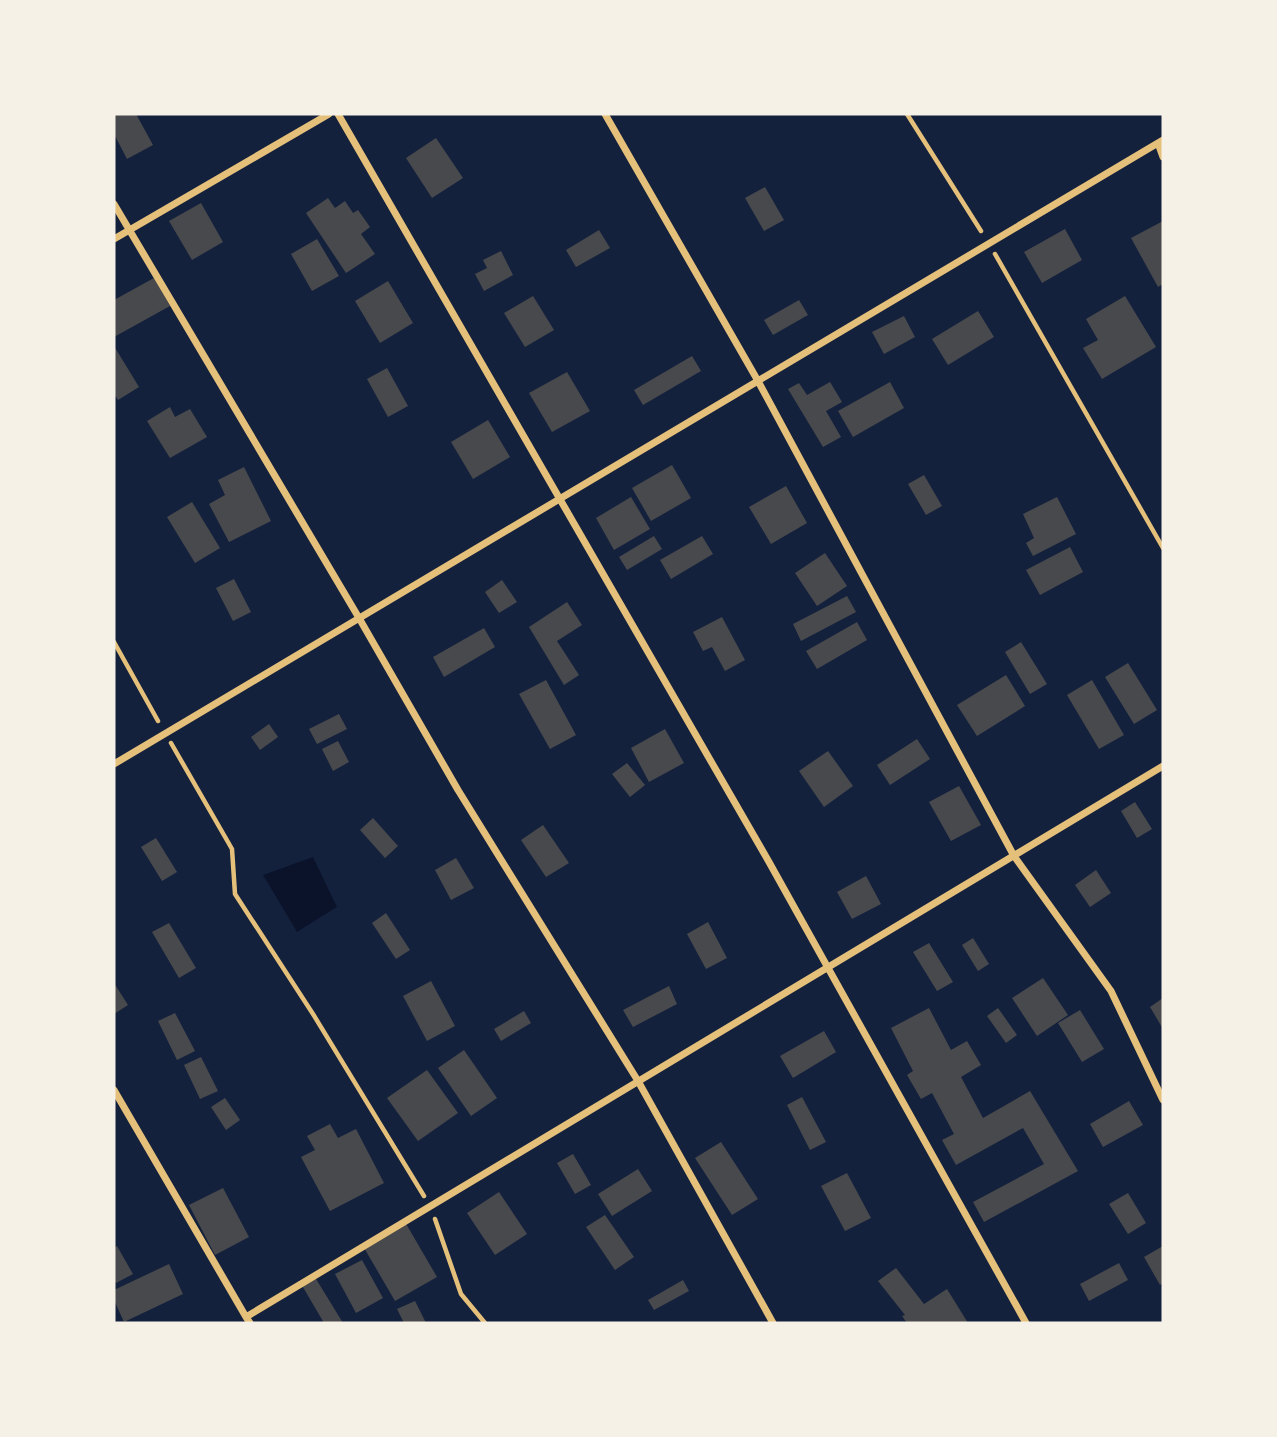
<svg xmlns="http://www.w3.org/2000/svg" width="1277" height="1437" font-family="Commissioner,sans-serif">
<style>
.water{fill:#0b132b}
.building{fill:#48494c}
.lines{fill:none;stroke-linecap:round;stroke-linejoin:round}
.path{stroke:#e5c07b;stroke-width:4.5}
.minor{stroke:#e5c07b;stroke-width:7}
</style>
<rect width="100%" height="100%" fill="#14213d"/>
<path class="water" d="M313,857l24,50 -40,25 -34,-57z"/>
<path class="building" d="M114,114h22l17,31 -26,14 -13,-25z
M436,138l27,40 -31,20 -26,-40z
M765,187l19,33 -20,11 -19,-33z
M328,198l7,10 10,-7 8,12 5,-3 12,17 -9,7 14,20 -29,19 -40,-60z
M201,203l22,39 -31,18 -23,-39z
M1163,221v63l-5,3 -27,-49z
M1065,229l17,31 -40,23 -18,-31z
M599,230l11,18 -34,19 -10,-17z
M317,239l22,37 -27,15 -21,-37z
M501,251l12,24 -29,16 -9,-17 12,-6 -4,-8z
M154,278l16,28 -56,31v-37z
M388,281l25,42 -33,20 -25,-42z
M533,296l21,34 -29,17 -21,-34z
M1125,296l31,51 -54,32 -19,-31 15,-8 -12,-21z
M799,300l9,15 -35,20 -9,-15z
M978,311l16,26 -46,28 -16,-26z
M904,316l11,21 -31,17 -12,-22z
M114,346l25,41 -21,13 -4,-6z
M692,356l9,15 -58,34 -9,-15z
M387,368l21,38 -20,11 -21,-38z
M567,372l23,39 -38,21 -23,-39z
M830,382l12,20 -16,9 15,26 -18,10 -35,-58 11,-6 8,12z
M890,382l14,26 -51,29 -15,-26z
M170,407l5,10 15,-8 17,28 -37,21 -23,-37z
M488,420l22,37 -37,22 -22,-37z
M672,465l19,33 -40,23 -19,-33z
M244,467l27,54 -42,21 -20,-38 16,-9 -7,-15z
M924,475l18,31 -16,9 -18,-31z
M786,486l21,37 -36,21 -22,-37z
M631,497l19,32 -36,21 -18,-32z
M1057,497l19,37 -43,22 -7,-13 8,-5 -11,-24z
M192,502l28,46 -25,15 -28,-46z
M654,536l8,13 -35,21 -8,-13z
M702,536l11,18 -42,25 -11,-19z
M1070,547l13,25 -43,23 -14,-25z
M825,553l22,33 -30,20 -22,-33z
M234,579l17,33 -18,9 -17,-33z
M502,580l15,22 -18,11 -14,-21z
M847,596l9,16 -55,29 -8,-17z
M567,602l15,23 -25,16 22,34 -15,10 -35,-58z
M722,617l23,43 -20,11 -13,-24 -9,4 -10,-19z
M857,622l10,18 -50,29 -11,-18z
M484,628l11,19 -51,30 -11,-20z
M1021,642l26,42 -17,10 -25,-42z
M1128,663l29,47 -23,14 -29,-47z
M1006,675l19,31 -48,30 -20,-31z
M546,680l30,55 -26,14 -31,-55z
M1092,680l32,55 -25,14 -32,-54z
M339,714l8,15 -30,15 -8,-15z
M269,724l9,13 -18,13 -9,-13z
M665,729l19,34 -35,19 -18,-34z
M917,739l13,20 -40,26 -13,-20z
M338,741l11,21 -16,9 -11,-22z
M828,751l25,35 -29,21 -25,-36z
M627,763l18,22 -15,12 -18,-23z
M959,786l22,39 -30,16 -22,-39z
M1135,802l17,27 -15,9 -16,-27z
M373,818l25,28 -13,12 -25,-28z
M543,825l26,38 -23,14 -25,-37z
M156,838l21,34 -15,9 -21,-34z
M456,858l18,30 -23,12 -16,-30z
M1096,870l15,23 -21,14 -15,-22z
M866,876l15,28 -29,15 -15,-27z
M386,913l24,37 -14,9 -24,-36z
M708,922l19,36 -21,11 -19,-35z
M169,923l27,45 -17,10 -27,-46z
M973,938l16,26 -11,7 -16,-26z
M929,943l24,39 -16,9 -24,-39z
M1043,978l25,37 -31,21 -25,-38z
M431,981l24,45 -28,15 -24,-45z
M114,983l14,22 -14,9z
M669,986l8,18 -44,23 -10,-17z
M1163,998v31l-13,-22z
M929,1008l22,42 16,-9 14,24 -20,12 22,41 47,-27 48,80 -94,51 -11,-20 71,-38 -21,-36 -67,37 -14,-25 12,-6 -22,-41 -11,6 -14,-24 6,-4 -22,-43z
M998,1008l19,27 -11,8 -19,-27z
M1080,1010l24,39 -22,13 -24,-39z
M524,1011l7,12 -30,18 -7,-12z
M175,1013l20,38 -18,9 -19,-39z
M824,1031l12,21 -43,26 -13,-22z
M464,1050l33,48 -26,18 -33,-48z
M201,1057l17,34 -18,8 -16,-34z
M427,1070l31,43 -40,28 -31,-43z
M802,1097l24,45 -16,8 -23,-45z
M225,1098l15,22 -14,10 -15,-23z
M1129,1101l14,24 -40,22 -13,-23z
M330,1124l8,14 18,-9 28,54 -54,28 -29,-54 14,-7 -8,-14z
M721,1142l37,57 -26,16 -37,-57z
M573,1154l18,31 -16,9 -18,-31z
M638,1169l14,22 -40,25 -14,-22z
M847,1173l24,45 -26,13 -24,-45z
M223,1188l26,49 -34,18 -26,-50z
M499,1192l28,42 -32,21 -28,-42z
M1128,1193l18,30 -18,11 -19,-30z
M605,1215l29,42 -19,13 -29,-43z
M405,1222l32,55 -42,24 -32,-55z
M117,1246l16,28 -17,9 -2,-4v-31z
M1163,1246v37l-3,2 -16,-28z
M362,1260l21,38 -27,15 -21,-39z
M1119,1263l9,17 -39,21 -9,-17z
M169,1264l14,30 -59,28 -10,-22v-10z
M896,1268l28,36 23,-15 21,34h-61l-5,-7 3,-1 -27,-34z
M313,1274l30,49h-19l-24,-41z
M683,1280l6,11 -35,19 -6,-10z
M415,1301l11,22h-22l-7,-14z"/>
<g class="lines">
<path class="path" d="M907,114l74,117
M995,254l168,294
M114,642l44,79
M171,743l61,106 3,45 78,120 111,182
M435,1219l26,75 24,29"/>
<path class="minor" d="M338,114l431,748 257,461
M605,114l153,267 256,475 97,135 52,109
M1158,143l5,14
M114,204l245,414 99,172 180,291 135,242
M114,239l215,-125
M114,764l1049,-624
M114,1090l132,227
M250,1323l-4,-6 917,-551"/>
</g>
<rect width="1277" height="1437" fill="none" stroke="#f6f1e7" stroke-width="231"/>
</svg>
